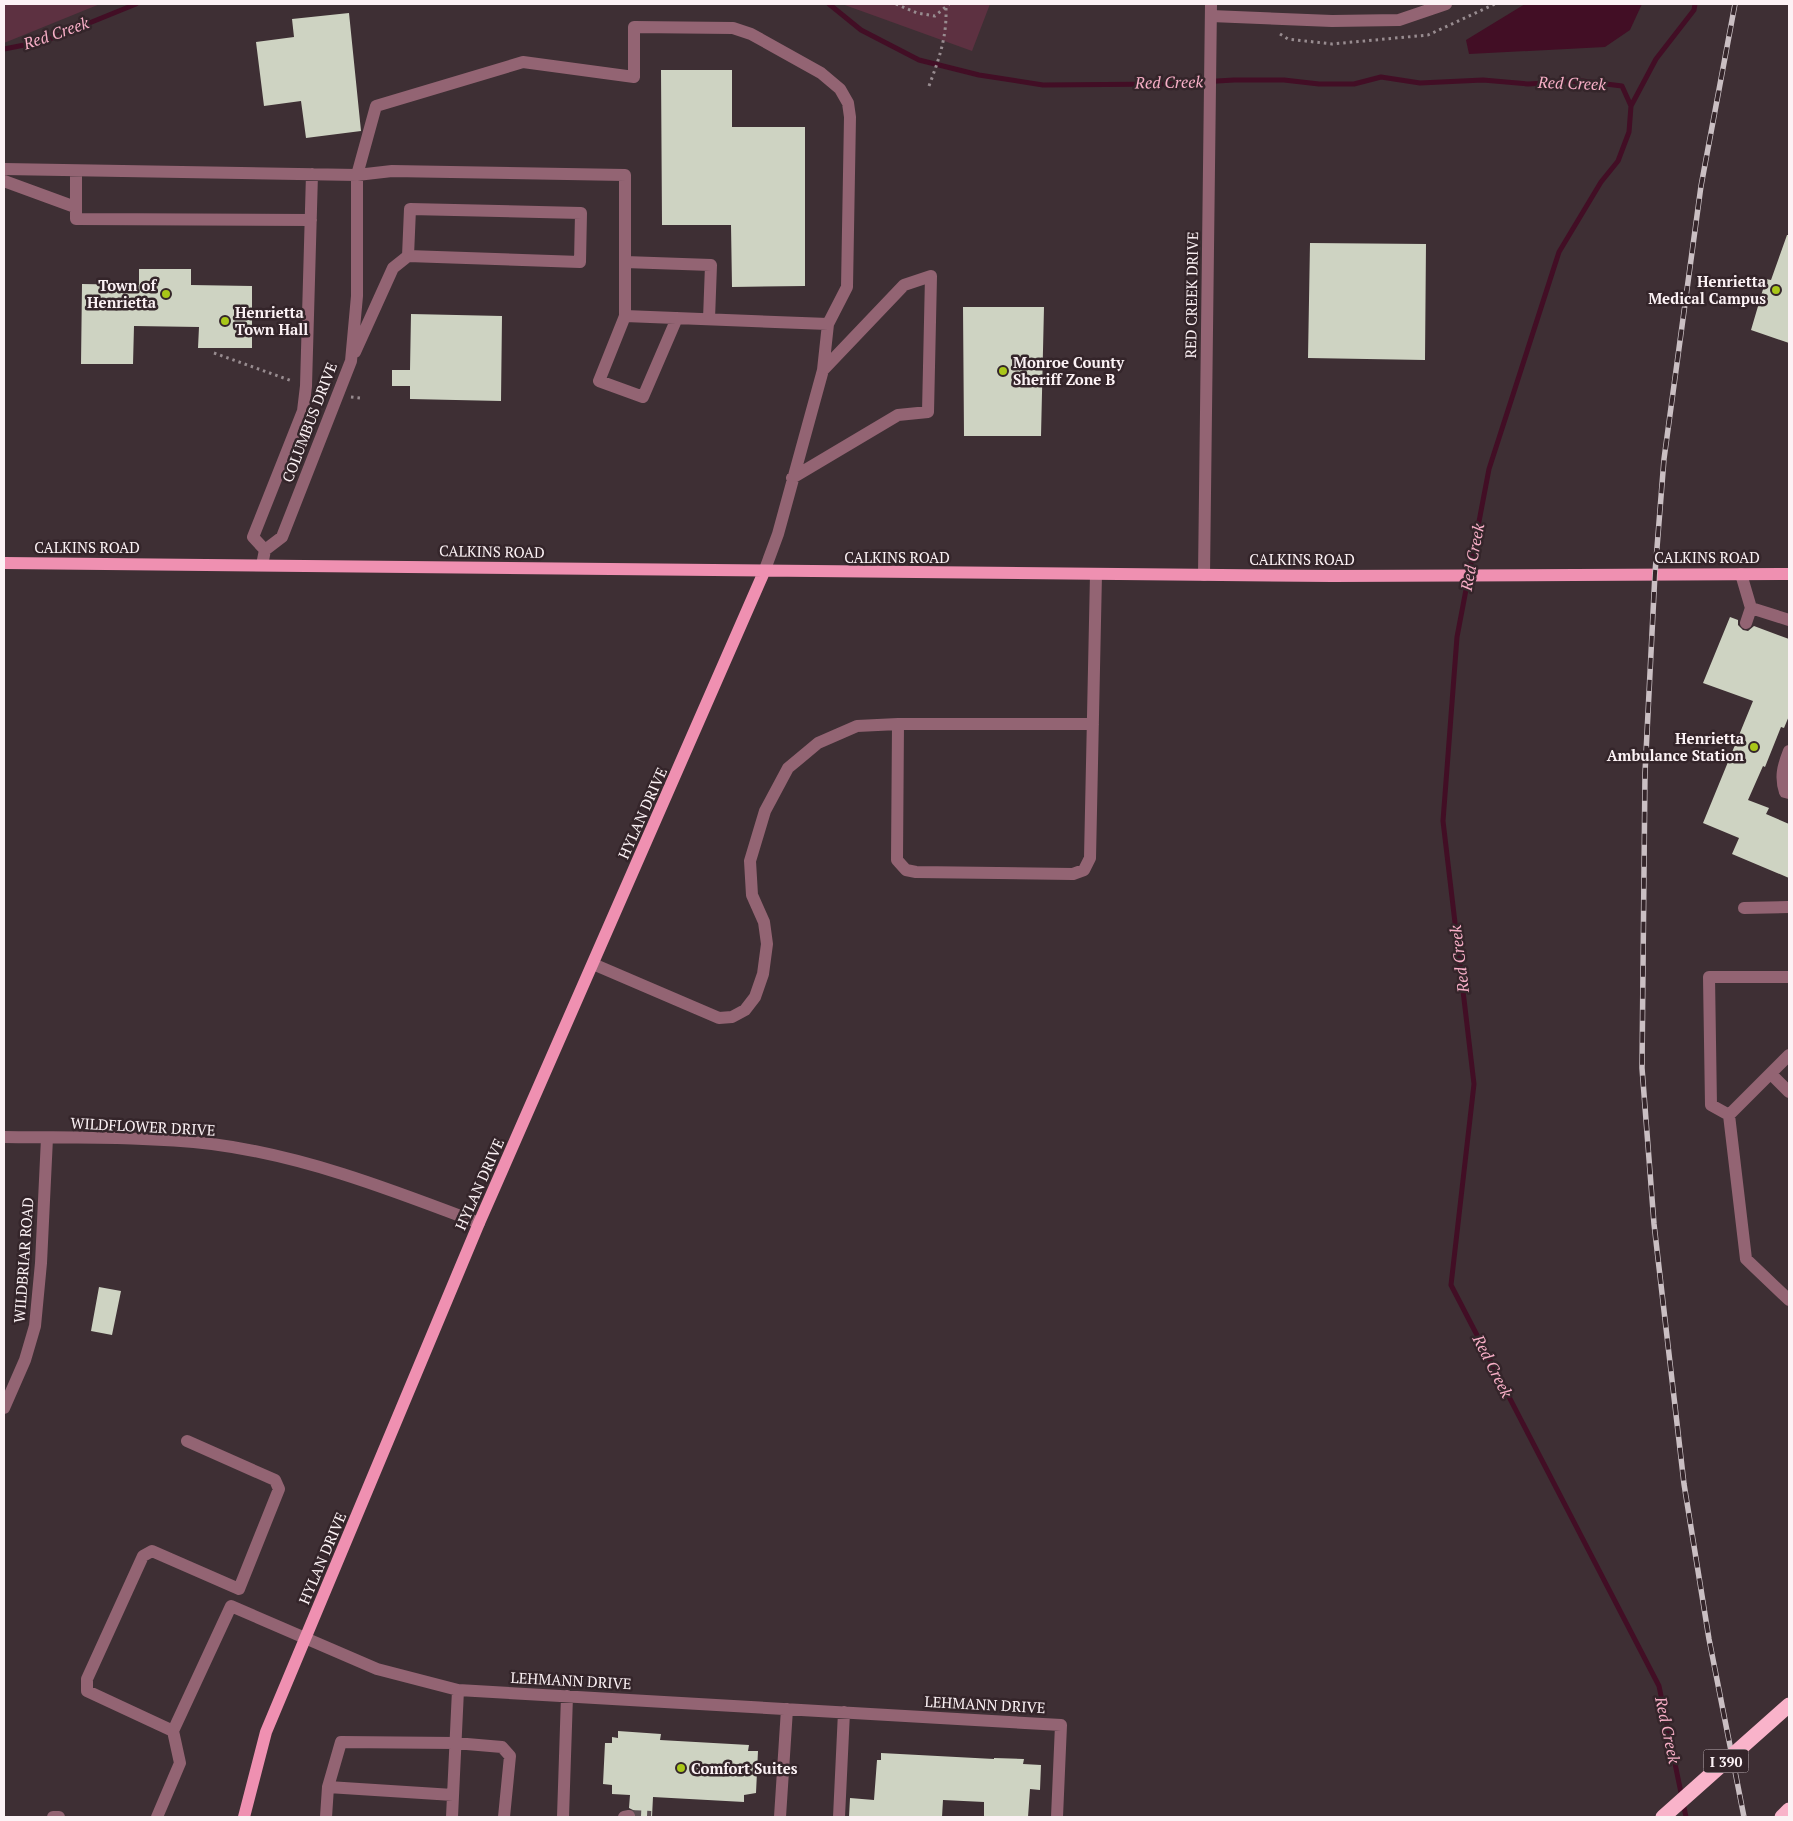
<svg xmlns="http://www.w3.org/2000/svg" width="1793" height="1821" font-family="'PT Serif',serif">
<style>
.green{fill:#5d3141}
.water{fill:#420e25}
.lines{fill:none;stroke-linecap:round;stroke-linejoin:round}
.stream{stroke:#420e25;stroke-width:5}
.building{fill:#ced3c2}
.minor-tunnel{stroke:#5a4c51;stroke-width:12;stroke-dasharray:12 6;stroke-linecap:butt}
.path{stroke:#988c90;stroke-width:3;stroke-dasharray:2.5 4;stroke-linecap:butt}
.minor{stroke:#936473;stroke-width:12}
.major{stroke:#ef90b1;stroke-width:12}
.highway{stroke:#f9b3ca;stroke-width:15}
.rail-casing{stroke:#cabfc3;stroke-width:5.5}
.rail{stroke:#34252a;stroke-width:4;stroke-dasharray:11;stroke-linecap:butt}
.highway-bridge{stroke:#f9b3ca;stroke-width:15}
.poi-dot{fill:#a9c719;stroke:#34252a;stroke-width:2}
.labels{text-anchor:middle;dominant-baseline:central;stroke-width:5;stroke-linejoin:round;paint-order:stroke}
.shield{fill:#34252a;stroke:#c0b4b8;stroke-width:1}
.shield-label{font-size:14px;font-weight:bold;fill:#fcf2f5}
.poi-label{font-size:15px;font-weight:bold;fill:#fcf2f5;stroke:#34252a;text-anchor:end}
.street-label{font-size:15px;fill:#fcf2f5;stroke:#34252a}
.water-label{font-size:16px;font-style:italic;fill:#f8afc7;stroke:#34252a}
</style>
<rect width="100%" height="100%" fill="#3e2f34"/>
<path class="green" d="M4,4h96l-96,39z
M842,4h148l-18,47z"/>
<path class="water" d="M1525,4h117l-12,26 -25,17 -136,7 -3,-14z"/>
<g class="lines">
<path class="stream" d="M829,4l32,26 58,30 60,15 64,10 124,-1 67,-4h50l35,4h35l27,-7 39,6 63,-3 45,4 54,-3 40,5 9,20 -2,26 -11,29 -17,21 -42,70 -70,217 -32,168 -14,184 31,263 -23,201 208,401 27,131
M4,49l41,-8 91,-37
M1631,106l25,-47 38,-49 1,-6"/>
</g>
<path class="building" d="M349,13l12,118 -55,7 -5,-37 -37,5 -8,-64 38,-5 -2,-18z
M661,70h71v57h73v159l-73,1 -1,-62h-69z
M1787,235h2v108l-38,-13 15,-51 5,1z
M1310,243l116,1 -1,116 -117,-2z
M139,269h52v16l61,1v62h-54l1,-21 -65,-1 -1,38h-52l1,-80 57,1z
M963,307h81l-3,129h-77z
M411,314l91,2 -1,85 -91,-2v-13h-18v-16h18z
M1730,617l8,3v5l5,5 5,1 6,-5 35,13v77l-5,12 -3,-1 -16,40 -2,-1 -15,34 21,8 -3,6 23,10v54l-57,-24 7,-16 -36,-15 50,-122 -50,-18z
M99,1287l22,4 -9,44 -21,-4z
M618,1731l43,3 -1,6 89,5 -1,6h10l-2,42 -12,2v7l-91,-5 -1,20h-15l-2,-6 -6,-3 1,-13 -18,-1v-9l-9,-1 2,-41h7v-6l6,1z
M881,1753l113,6v-1l30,1 -1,5 18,1 -1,25 -10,-1 -2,28h-44v-15l-41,-2 -1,17h-93l1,-19 24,2 3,-40h4z"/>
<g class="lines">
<path class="minor-tunnel" d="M629,1816l22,1"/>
<path class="path" d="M896,4l21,9 18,3 14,-12
M1280,34l8,5 44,5 96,-9 67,-31
M929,86c10,-27 18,-49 17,-78
M214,353l78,28
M351,397l9,1"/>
<path class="minor" d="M1211,16l121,5 67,-1 47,-16
M4,169l353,6 35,-4 233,4v141l203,8
M76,171v48l235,1
M4,181l71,26
M625,262l86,3 -2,54
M625,316l-26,65 44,16 34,-79
M355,352l38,-84 15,-12 172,6 1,-49 -171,-4 -2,47
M792,478l106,-63 30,-3 3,-136 -27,9 -81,85
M265,550l-12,-13 50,-126 3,-25 6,-212
M262,565l3,-15 17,-13 69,-176 6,-65v-121l19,-69 147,-44 111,15v-50l99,1 18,6 70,39 19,16 8,14 2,14 -3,170 -19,37 -5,46 -45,164 -14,38
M1741,574l10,34 38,12
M1204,575l7,-571
M1746,623l5,-15
M898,724h195
M1789,751c-6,15 -9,26 -4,41l4,1
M1744,908l45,-1
M593,964l126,54 13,-1 13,-7 10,-13 8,-23 4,-30 -3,-22 -12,-27 -2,-34 15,-50 23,-43 30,-25 39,-17 41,-2 -1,136 9,10 10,2 157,2 11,-4 6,-12 6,-284
M1789,1055l-60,60 17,144 43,41
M1771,1074l18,18
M1729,1115l-18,-10 -2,-128h80
M4,1137c69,1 139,-1 208,7 93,12 180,46 267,79
M4,1408l21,-48 10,-34 6,-63 6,-125
M173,1731l-86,-40v-12l56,-123 9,-5 87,38 40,-100 -4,-9 -88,-39
M328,1787l13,-45 114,1 47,4 8,9 -6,61
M53,1817h6
M157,1817l23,-54 -7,-32 58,-125 146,63 81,21 603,35 -4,92
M326,1817l2,-30 125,8
M452,1817l6,-127
M563,1817l4,-121
M624,1817l5,-1
M780,1817l7,-108
M839,1817l5,-105"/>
<path class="major" d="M4,563l1328,13 457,-2
M244,1817l22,-85 213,-509 285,-651"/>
<path class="highway" d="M1782,1817l7,-7"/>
<g class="rail-casing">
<path id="rail" d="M1735,4l-34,182 -37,273 -9,114 -10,200 -3,295 12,156 30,260 25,155 35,178"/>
</g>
<use href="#rail" class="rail"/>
<path class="highway-bridge" d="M1663,1817l126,-112"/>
</g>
<g class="poi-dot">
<circle cx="1776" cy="290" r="5"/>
<circle cx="166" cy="294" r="5"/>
<circle cx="225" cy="321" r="5"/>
<circle cx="1003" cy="371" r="5"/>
<circle cx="1754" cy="747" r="5"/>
<circle cx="681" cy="1768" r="5"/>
</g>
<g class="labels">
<rect class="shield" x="1703.5" y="1749.5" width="45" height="23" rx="4"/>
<g class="shield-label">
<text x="1726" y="1761">I 390</text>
</g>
<g class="poi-label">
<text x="1766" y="281">Henrietta<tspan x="1766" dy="17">Medical Campus</tspan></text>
<text x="156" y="285">Town of<tspan x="156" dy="17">Henrietta</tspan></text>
<text x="235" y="312" text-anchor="start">Henrietta<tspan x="235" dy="17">Town Hall</tspan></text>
<text x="1013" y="362" text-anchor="start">Monroe County<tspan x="1013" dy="17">Sheriff Zone B</tspan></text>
<text x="1744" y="738">Henrietta<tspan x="1744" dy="17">Ambulance Station</tspan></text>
<text x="691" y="1768" text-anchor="start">Comfort Suites</text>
</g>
<g class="street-label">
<text transform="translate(1191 295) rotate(-89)">RED CREEK DRIVE</text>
<text transform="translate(309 422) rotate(-69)">COLUMBUS DRIVE</text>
<text x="87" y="547">CALKINS ROAD</text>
<text transform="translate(492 551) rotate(1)">CALKINS ROAD</text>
<text x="897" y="557">CALKINS ROAD</text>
<text x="1707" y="557">CALKINS ROAD</text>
<text x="1302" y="559">CALKINS ROAD</text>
<text transform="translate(642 813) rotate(-66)">HYLAN DRIVE</text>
<text transform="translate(143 1126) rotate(3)">WILDFLOWER DRIVE</text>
<text transform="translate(479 1184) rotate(-66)">HYLAN DRIVE</text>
<text transform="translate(23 1260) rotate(-86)">WILDBRIAR ROAD</text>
<text transform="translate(322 1558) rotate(-67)">HYLAN DRIVE</text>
<text transform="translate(571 1680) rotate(3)">LEHMANN DRIVE</text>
<text transform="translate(985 1704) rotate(3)">LEHMANN DRIVE</text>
</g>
<g class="water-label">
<text transform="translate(56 33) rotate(-19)">Red Creek</text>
<text transform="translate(1169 82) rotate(-1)">Red Creek</text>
<text transform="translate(1572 83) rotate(2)">Red Creek</text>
<text transform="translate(1472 557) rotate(-79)">Red Creek</text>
<text transform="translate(1459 959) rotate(-97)">Red Creek</text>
<text transform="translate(1493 1366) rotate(63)">Red Creek</text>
<text transform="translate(1668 1730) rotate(78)">Red Creek</text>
</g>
</g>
<rect width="1793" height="1821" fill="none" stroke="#fcf2f5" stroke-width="10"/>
</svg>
